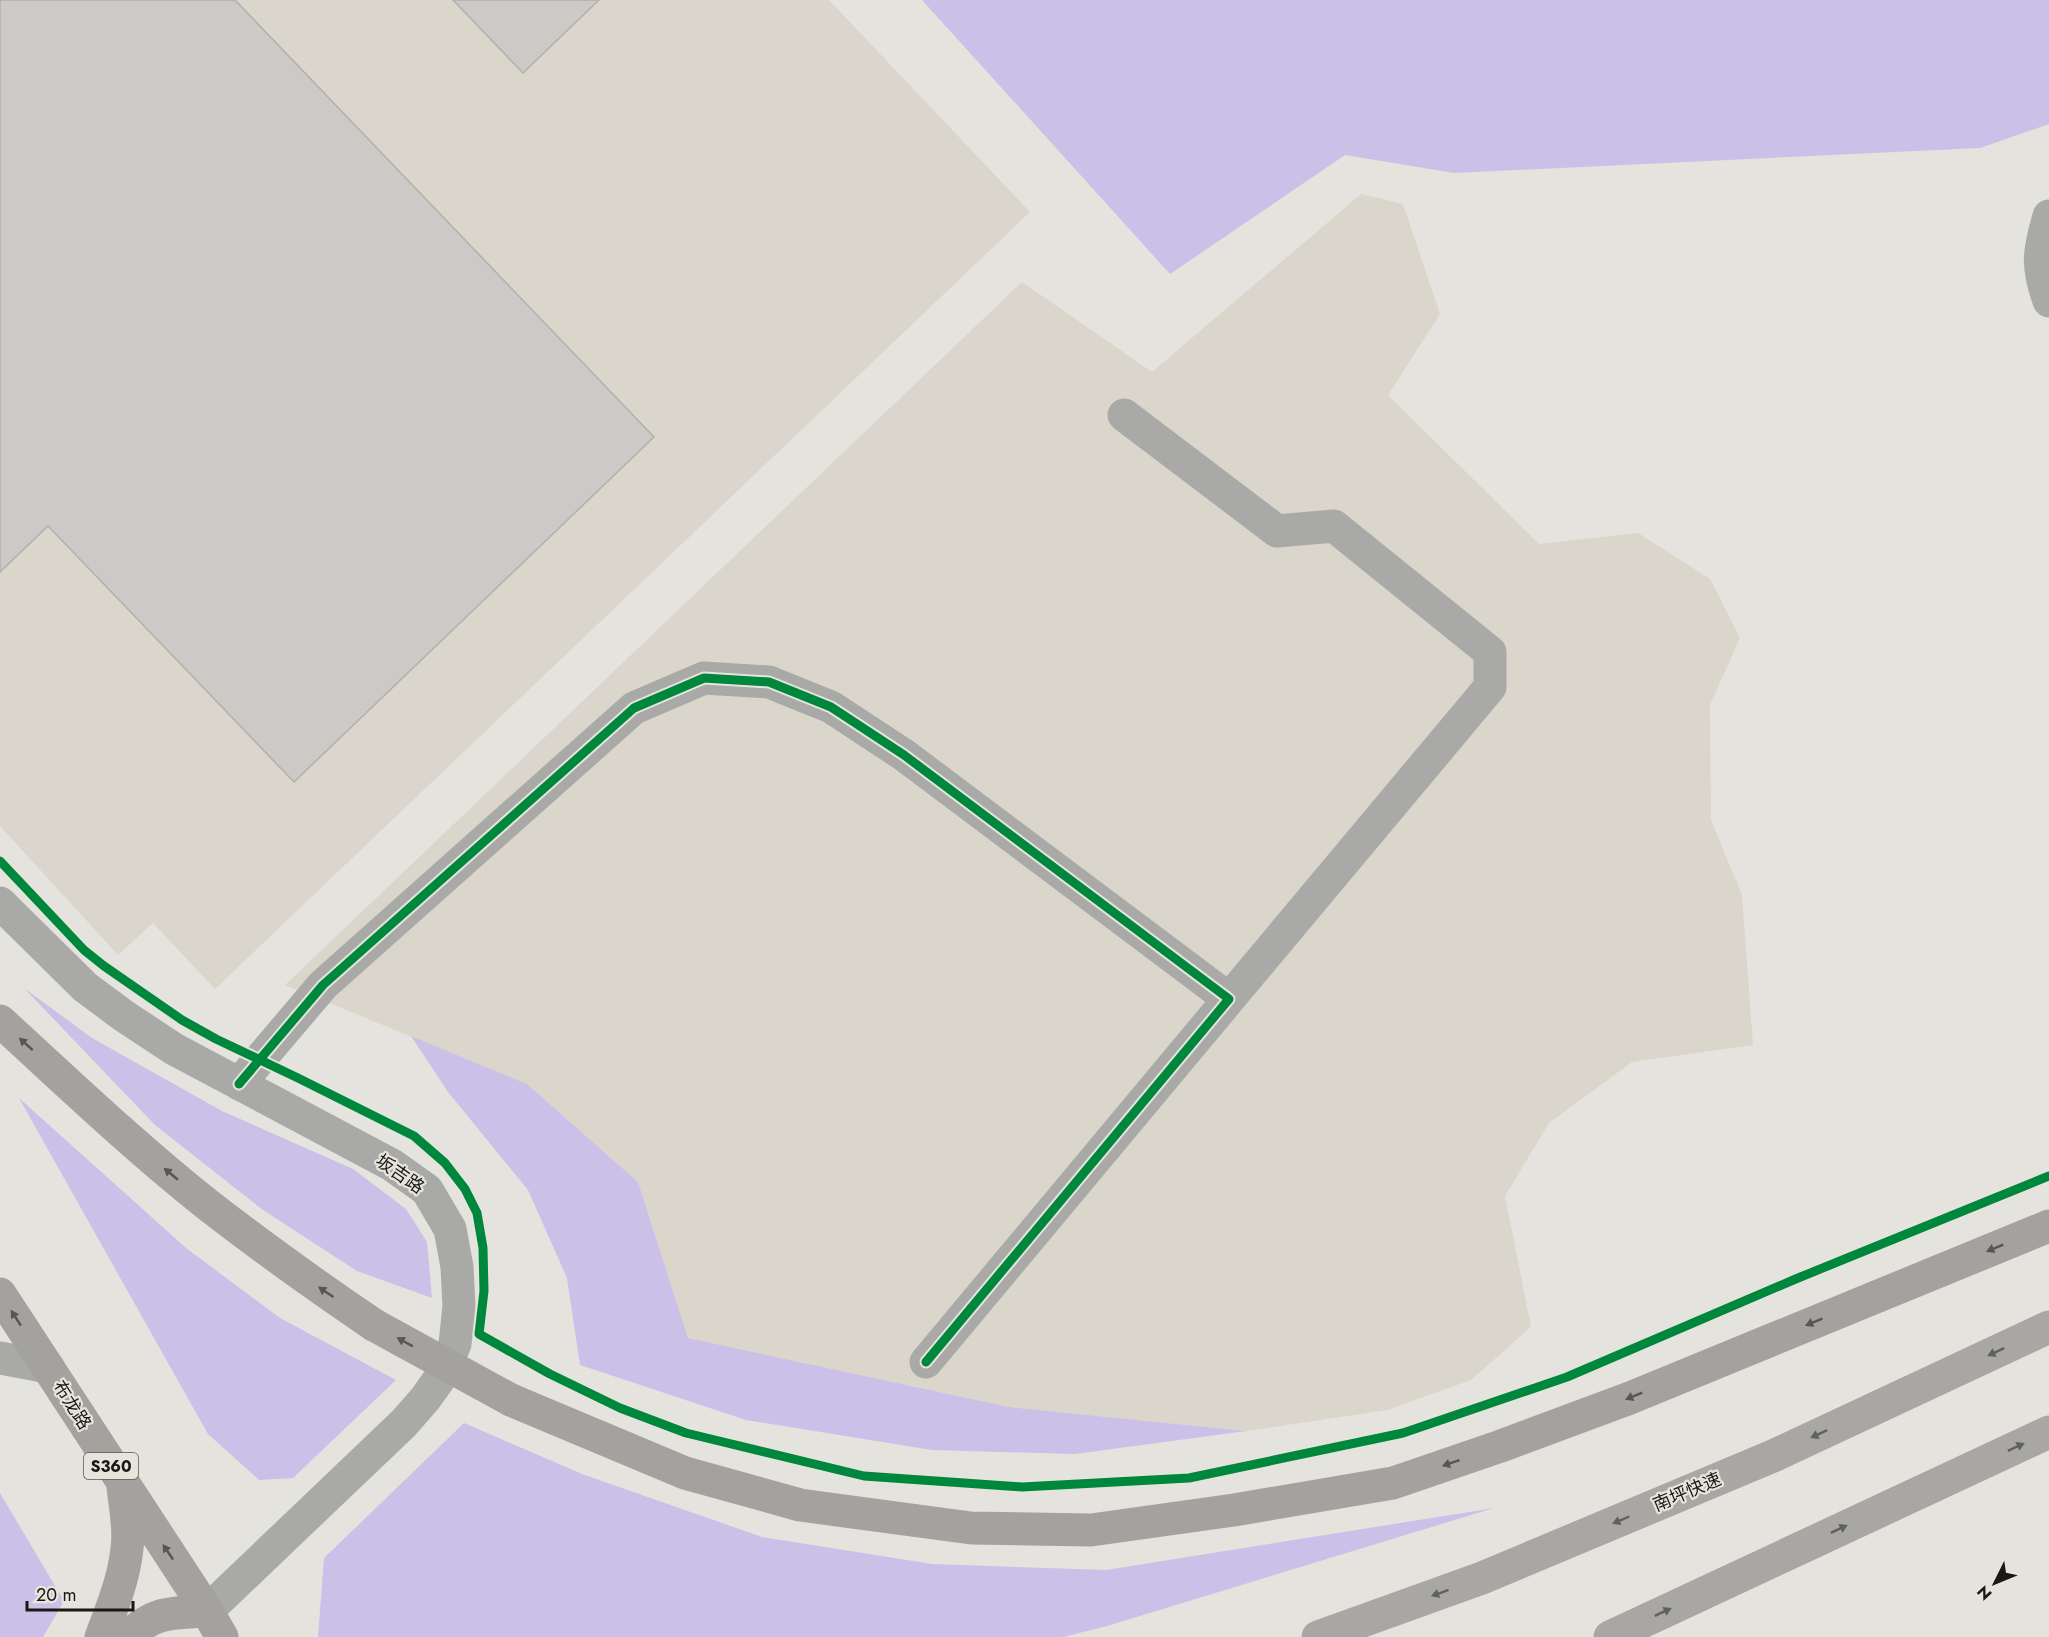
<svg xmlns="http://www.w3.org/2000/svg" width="2049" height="1637" font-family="Jost,'Noto Sans SC',sans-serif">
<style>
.built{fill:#dad6cb}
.forest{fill:#cbc0e7}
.building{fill:#cbcac6;stroke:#b1b0ad;stroke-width:1.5}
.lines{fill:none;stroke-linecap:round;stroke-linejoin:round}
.minor{stroke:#a9a9a7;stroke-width:33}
.major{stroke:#a3a29e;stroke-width:33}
.highway{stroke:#a8a7a3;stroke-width:33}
.major-bridge{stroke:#a3a29e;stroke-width:33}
.cycleway-casing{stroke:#e7e4db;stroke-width:13}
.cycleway{stroke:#00873e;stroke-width:9}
.oneway{fill:#575653}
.oneway2{fill:#60605c}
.labels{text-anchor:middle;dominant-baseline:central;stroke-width:4.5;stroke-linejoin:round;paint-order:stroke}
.shield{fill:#e7e4db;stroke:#575550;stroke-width:1.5}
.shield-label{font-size:16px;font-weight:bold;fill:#191815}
.street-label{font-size:18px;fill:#191815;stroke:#e7e4db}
</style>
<rect width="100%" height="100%" fill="#e4e3de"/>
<path class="built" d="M0,0h829l201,212 -815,777 -62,-66 -35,32 -118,-129z
M1361,194l42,10 37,110 -52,81 151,149 99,-11 72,46 30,59 -30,67 1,115 31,75 11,150 -121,17 -83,61 -44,73 26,131 -60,53 -84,30 -141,21 -237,-24 -321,-69 -50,-156 -111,-98 -242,-99 737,-703 130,90z"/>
<path class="forest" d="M922,0h1127v124l-69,24 -526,25 -109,-18 -175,119z
M24,988l68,50 130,73 131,58 53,40 21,33 5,56 -75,-27 -94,-61 -108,-85z
M411,1036l116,48 111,98 50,156 321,69 237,24 -171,23 -143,-4 -186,-30 -166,-55 -13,-87 -39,-88 -80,-98z
M19,1098l167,150 94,70 116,62 -103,98 -34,2 -51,-46z
M464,1423l118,51 180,63 170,27 174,6 388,-62 -387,118 -44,11h-745l6,-79z
M0,1493l64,108 -21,36h-43z"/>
<path class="building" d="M0,0h235l419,437 -360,345 -246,-256 -48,46z
M453,0h146l-76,73z"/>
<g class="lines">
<path class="minor" d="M2049,216c-10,35 -13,49 0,85
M1124,415l153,116 57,-5 156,126v35l-261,312
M0,903l85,84 39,29 50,33 218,116 35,25 23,39 7,38 2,39 -4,38 -15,34 -15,21 -21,24 -197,188
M239,1084l84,-99 311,-277 70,-30 65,4 62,25 73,48 325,244 -303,363
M0,1358l48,9"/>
<path class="major" d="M0,1021c68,62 136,127 208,184 54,42 110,82 166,120
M0,1294l207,317 15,26
M511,1400l174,73 115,32 171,23 120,2 143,-20 159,-27 108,-37 129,-48 419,-172
M101,1637c11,-29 23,-58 26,-89 3,-20 -2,-41 -4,-61
M128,1637c25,-26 45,-24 79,-26"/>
<path class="highway" d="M1318,1637l164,-59 291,-122 276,-129
M1610,1637l439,-205"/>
<path class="major-bridge" d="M374,1325l137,75"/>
<g class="cycleway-casing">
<path id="cycleway" d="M0,861l84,89 20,16 78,54 34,19 82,39 116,58 31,27 20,26 12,24 6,35 1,43 -5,43 71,40 70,34 66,25 178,43 158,11 167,-9 214,-45 164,-56 231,-99 251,-102
M239,1084l84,-99 311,-277 70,-30 65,4 62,25 73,48 325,244 -303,363"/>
</g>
<use href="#cycleway" class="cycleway"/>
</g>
<defs><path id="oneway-solid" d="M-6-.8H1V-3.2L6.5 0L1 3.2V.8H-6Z" transform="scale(1.5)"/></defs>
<g class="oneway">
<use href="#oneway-solid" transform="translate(26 1044) rotate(-138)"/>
<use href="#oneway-solid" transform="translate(171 1174) rotate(-140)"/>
<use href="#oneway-solid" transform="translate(1995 1248) rotate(158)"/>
<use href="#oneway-solid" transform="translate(326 1292) rotate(-146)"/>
<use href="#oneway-solid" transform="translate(16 1318) rotate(-123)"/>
<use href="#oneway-solid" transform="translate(1814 1322) rotate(158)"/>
<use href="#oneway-solid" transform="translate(405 1342) rotate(-151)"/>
<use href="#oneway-solid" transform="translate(1634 1396) rotate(158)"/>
<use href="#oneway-solid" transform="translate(1451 1463) rotate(161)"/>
<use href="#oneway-solid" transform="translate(168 1552) rotate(-124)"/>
</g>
<g class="oneway2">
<use href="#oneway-solid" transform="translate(1996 1352) rotate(155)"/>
<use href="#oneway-solid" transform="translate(1819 1434) rotate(155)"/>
<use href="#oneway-solid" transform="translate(2016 1447) rotate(-25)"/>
<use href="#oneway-solid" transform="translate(1621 1520) rotate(157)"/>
<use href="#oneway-solid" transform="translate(1839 1529) rotate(-25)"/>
<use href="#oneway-solid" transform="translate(1440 1593) rotate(160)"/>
<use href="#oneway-solid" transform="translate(1663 1612) rotate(-25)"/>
</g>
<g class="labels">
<rect class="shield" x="84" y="1453" width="54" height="26" rx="4.5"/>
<g class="shield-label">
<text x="111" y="1466">S360</text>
</g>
<g class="street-label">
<text transform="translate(400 1174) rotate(35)">坂吉路</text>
<text transform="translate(72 1405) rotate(57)">布龙路</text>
<text transform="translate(1687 1492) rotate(-23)">南坪快速</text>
</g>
</g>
<g transform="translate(1995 1583) rotate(227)" stroke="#e7e4db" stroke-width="4.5" paint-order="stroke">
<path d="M0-4.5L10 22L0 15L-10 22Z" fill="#191815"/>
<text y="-9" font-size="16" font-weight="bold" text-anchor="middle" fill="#191815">N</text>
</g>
<path d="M27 1601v9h106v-9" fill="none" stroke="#191815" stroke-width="3"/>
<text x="36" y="1601" font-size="18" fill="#191815" stroke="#e7e4db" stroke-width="4.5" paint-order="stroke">20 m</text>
</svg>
